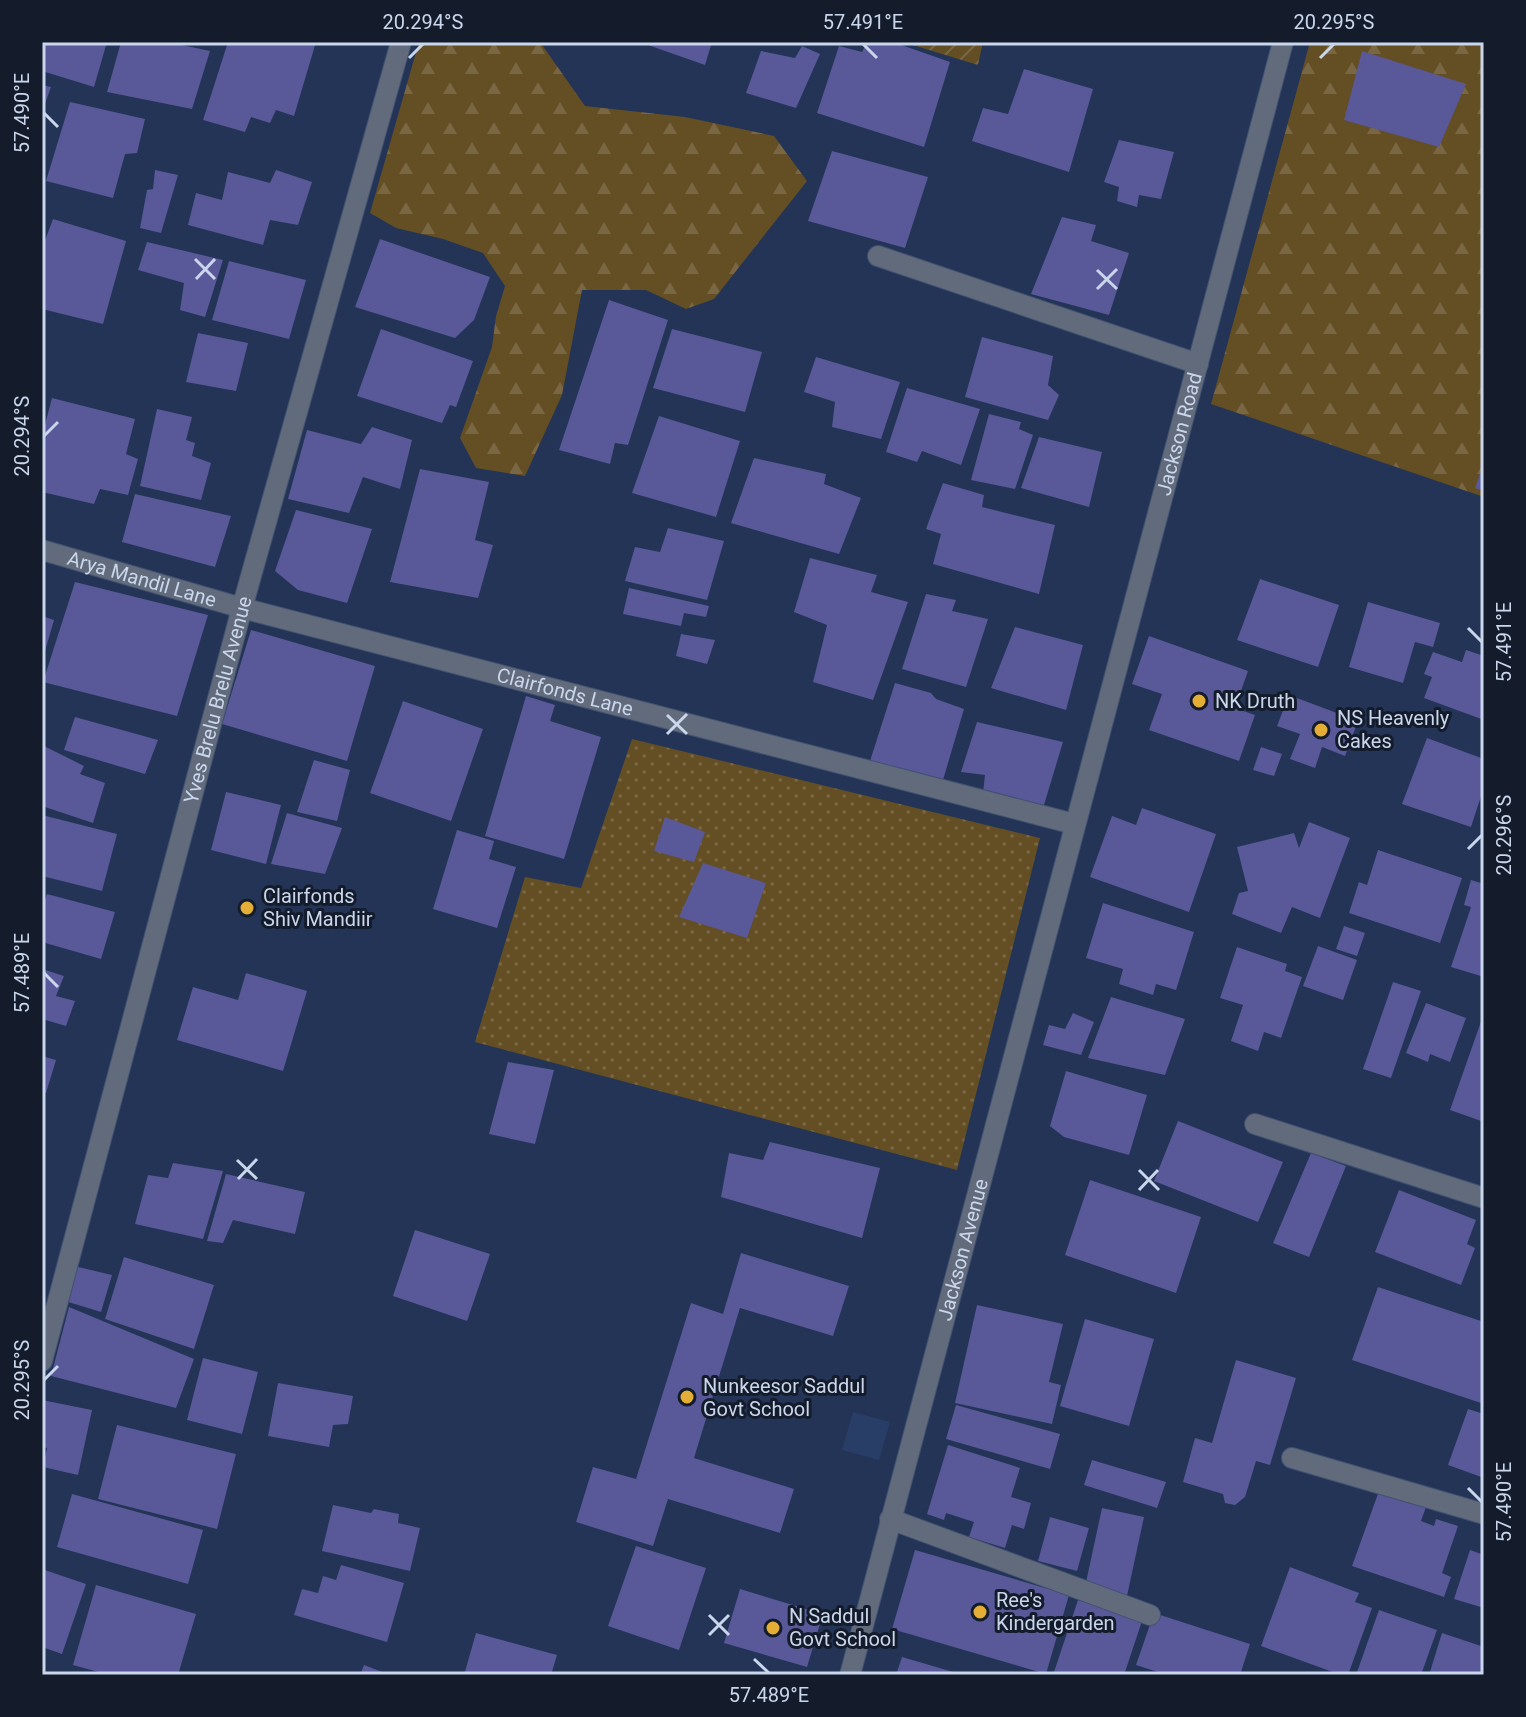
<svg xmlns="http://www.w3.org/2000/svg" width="1526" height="1717" font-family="Roboto,sans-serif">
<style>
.built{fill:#293e66}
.grass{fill:url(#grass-dots)}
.forest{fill:url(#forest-firs)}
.garden{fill:url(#garden-furrows)}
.building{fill:#595899}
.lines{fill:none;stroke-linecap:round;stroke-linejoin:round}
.minor-casing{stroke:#415171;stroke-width:22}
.minor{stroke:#626b7c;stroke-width:20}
.ticks{fill:none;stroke:#cad6eb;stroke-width:3}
.poi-dot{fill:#e4ad35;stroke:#141c2c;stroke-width:3}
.labels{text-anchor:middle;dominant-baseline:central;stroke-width:6;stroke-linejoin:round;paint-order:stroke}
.street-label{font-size:20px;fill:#cad6eb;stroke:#141c2c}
.poi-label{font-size:20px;fill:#cad6eb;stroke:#141c2c;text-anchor:start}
.neatline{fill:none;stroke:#cad6eb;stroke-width:3}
.ticks-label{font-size:20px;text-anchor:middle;fill:#cad6eb}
</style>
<defs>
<pattern id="grass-dots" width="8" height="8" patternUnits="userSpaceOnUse" patternTransform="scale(2)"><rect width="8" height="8" fill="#644e24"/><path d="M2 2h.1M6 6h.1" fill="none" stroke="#796744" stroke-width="1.8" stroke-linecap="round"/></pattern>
<pattern id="forest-firs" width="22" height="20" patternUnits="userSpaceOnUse" patternTransform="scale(2)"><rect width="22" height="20" fill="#644e24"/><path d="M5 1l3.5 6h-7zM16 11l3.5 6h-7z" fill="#796744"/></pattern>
<pattern id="garden-furrows" width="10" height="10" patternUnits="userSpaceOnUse" patternTransform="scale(2)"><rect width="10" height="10" fill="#644e24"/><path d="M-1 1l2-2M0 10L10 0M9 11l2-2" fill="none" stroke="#796744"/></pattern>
</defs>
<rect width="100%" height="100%" fill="#233456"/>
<path class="built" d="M853,1412l37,10 -11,38 -37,-10z"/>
<path class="grass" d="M632,739l408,99 -83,332 -482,-128 50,-165 56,11z"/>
<path class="forest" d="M419,42h121l45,64 100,11 89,19 33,45 -93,118 -28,10 -40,-19h-64l-20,105 -37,81 -49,-8 -16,-30 32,-91 4,-31 9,-30 -22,-33 -40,-14 -47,-11 -26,-15z
M1310,42h174v455l-273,-93z"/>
<path class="garden" d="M903,42h80l-5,23z"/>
<path class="building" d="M44,42h63l-13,45 -52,-16z
M121,42h47l42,9 -18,58 -85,-17z
M228,42h88l-22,74 -18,-6 -6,13 -19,-6 -6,15 -42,-12z
M649,42h63l-7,23 -57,-20z
M867,42h26l57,20 -26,85 -107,-34 22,-67 23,6z
M802,46l18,8 -24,54 -50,-15 15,-42 34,7z
M1362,51l104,33 -27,63 -95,-27z
M1024,69l69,20 -24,83 -97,-31 11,-33 25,6z
M42,85l9,2 -9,25z
M70,102l75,17 -8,34 -12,1 -12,44 -67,-17z
M1119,140l55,12 -13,47 -22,-4 -2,12 -20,-6 2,-14 -15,-5z
M832,151l96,26 -23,71 -97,-27z
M155,170l23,5 -17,58 -21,-5 7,-38 6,-1z
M276,170l36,12 -14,43 -28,-5 -7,25 -75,-20 8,-32 26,7 6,-28 42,11z
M1062,217l34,8 -5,16 38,12 -20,62 -78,-21z
M53,219l73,22 -23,83 -61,-15v-66h2z
M380,239l110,38 -16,43 -19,18 -100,-31z
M147,242l76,18 -18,57 -25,-7 4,-27 -46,-13z
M229,261l77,19 -17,59 -77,-19z
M609,300l59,20 -40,125 -13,-2 -5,21 -51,-14z
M381,329l92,32 -17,46 -6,-2 -8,18 -85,-27z
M672,329l90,23 -17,60 -92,-24z
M198,333l50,10 -12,48 -50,-9z
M982,337l71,19 -5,29 11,10 -11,25 -83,-23z
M816,357l84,25 -19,57 -49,-12 3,-25 -31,-10z
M907,388l73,21 -19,56 -39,-14 -5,11 -31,-10z
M52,398l83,21 -9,35 12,5 -10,36 -28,-6 -6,15 -52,-12v-56z
M157,409l35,8 -6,23 9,3 -3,13 19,7 -10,37 -61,-14z
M989,414l32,8 -2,7 14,6 -18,54 -44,-9z
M659,416l81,25 -24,76 -84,-24z
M372,427l40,13 -12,49 -37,-12 -14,36 -61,-14 19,-69 54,14z
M1039,437l63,15 -13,55 -68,-19z
M754,458l72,16 -2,10 37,14 -22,56 -108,-31z
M1484,462v29l-9,-3z
M420,469l69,13 -14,58 18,5 -15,53 -88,-16z
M943,483l41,12 -2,12 73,18 -16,69 -106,-30 8,-30 -15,-5z
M135,494l96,22 -16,51 -93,-25z
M296,510l76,19 -25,74 -49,-13 -23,-19z
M668,528l56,13 -17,59 -82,-19 10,-34 25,5z
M810,558l67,17 -6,17 37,10 -35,98 -60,-18 14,-57 -33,-13z
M1260,579l79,26 -21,62 -81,-27z
M75,582l133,33 -31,101 -134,-34z
M629,588l80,18 -3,11 -22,-4 -3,13 -58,-12z
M926,594l30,6 -4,11 36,8 -22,68 -64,-18z
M1368,602l72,21 -7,24 -18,-5 -12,41 -54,-16z
M42,616l12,4 -11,38h-1z
M1015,627l68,18 -17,65 -75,-22z
M251,630l124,36 -28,95 -125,-37z
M681,634l34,6 -8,24 -31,-8z
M1149,636l99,35 -13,37 20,7 -16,46 -90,-31 13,-36 -30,-10z
M1466,650l18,6v64l-60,-22 8,-21 -8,-3 9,-22 29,10z
M895,683l36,10 5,6 28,10 -21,71 -73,-19z
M1289,695l69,26 -13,35 -23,-9 -7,21 -25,-9 10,-25 -23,-8z
M526,696l29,9 -5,16 51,16 -37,122 -79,-23z
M403,701l80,28 -32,92 -81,-28z
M75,717l83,23 -13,34 -81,-24z
M977,722l86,20 -19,63 -61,-12 2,-18 -24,-3z
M1427,738l57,21v28l-13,40 -69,-23z
M42,745l42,21 -4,8 25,9 -12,40 -51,-17z
M1261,747l21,7 -8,22 -21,-6z
M314,760l36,10 -13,51 -40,-9z
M226,792l55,13 -15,59 -55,-14z
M1142,808l74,26 -27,78 -99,-35 22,-61 24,9z
M287,813l55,15 -17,46 -54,-10z
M42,815l75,19 -15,57 -60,-15z
M665,817l40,15 -11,30 -40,-11z
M1309,822l41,16 -30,80 -28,-11 -11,26 -49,-19 7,-21 9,-2 -11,-44 57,-14 5,15z
M457,830l37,11 -5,18 27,8 -19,61 -64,-19z
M1378,850l84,28 -22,65 -91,-30 10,-31 8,3z
M703,863l63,20 -19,55 -68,-21z
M1471,880l13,4v93l-33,-10 20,-60 -7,-2z
M47,894l68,18 -14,47 -59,-17v-34z
M1103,903l91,29 -18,58 -20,-6 -3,11 -34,-11 4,-15 -37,-11z
M1344,926l21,7 -8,23 -21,-7z
M1318,946l39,14 -14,40 -40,-14z
M1237,947l50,17 -2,7 17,6 -21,61 -17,-6 -6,19 -27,-10 12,-36 -23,-7z
M42,969l22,7 -8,20 19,5 -9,25 -24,-7z
M246,973l61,18 -24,80 -106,-31 16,-53 45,13z
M1393,982l28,9 -30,87 -28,-9z
M1111,997l74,22 -20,56 -77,-17z
M1426,1003l40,15 -16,44 -20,-8 -2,8 -22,-9z
M1073,1013l21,9 -13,33 -38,-10 6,-20 16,4z
M1484,1013v109l-34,-12z
M42,1056l14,4 -10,33 -4,-1z
M508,1062l46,8 -19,74 -46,-10z
M1066,1071l81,24 -18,60 -65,-18 -14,-11z
M1178,1121l105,41 -25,60 -104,-41z
M770,1142l110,26 -18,70 -141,-41 8,-44 34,7z
M1311,1153l35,13 -37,91 -36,-14z
M173,1163l50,8 -20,68 -68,-15 13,-49 20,3z
M226,1174l79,18 -10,42 -62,-14 -10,23 -16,-2z
M1090,1180l111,37 -25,76 -111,-38z
M1399,1190l77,30 -9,24 8,4 -14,37 -86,-33z
M415,1230l75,24 -23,67 -74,-25z
M741,1253l108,33 -16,50 -93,-28 -46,150 100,31 -14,44 -112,-34 -15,47 -77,-24 17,-55 43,12 55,-176 32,11z
M124,1257l90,28 -20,64 -89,-30z
M74,1266l38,9 -11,37 -36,-11z
M1378,1287l106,35v17l-3,9 3,1v55l-132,-44z
M977,1305l86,19 -14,58 12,3 -9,39 -97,-21z
M69,1307l125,52 -18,49 -125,-32z
M1085,1319l69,20 -25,87 -69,-20z
M203,1358l55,14 -16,62 -55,-14z
M1236,1360l60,18 -26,87 -14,-4 -11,36 -10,8 -10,-2 -2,-9 -40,-12 12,-44 17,5z
M278,1383l75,13 -5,28 -15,1 -4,22 -61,-11z
M42,1400l50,10 -14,65 -35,-8 4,-19 -5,-1z
M956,1405l104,29 -10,35 -104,-30z
M1468,1409l16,5v64l-36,-13z
M117,1425l119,29 -19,75 -119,-30z
M948,1445l72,23 -9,29 20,6 -7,26 -12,-4 -7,23 -36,-11 5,-15 -28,-9 -2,7 -17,-6z
M1092,1460l74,22 -9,26 -73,-23z
M1379,1491l47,16 -5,14 13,5 2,-7 22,7 -16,47 9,4 -7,20 -92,-31z
M72,1494l131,36 -15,54 -131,-37z
M333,1505l38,8 3,-4 25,5 -1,9 22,5 -10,43 -88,-20z
M1102,1508l42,9 -17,79 -42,-9z
M1050,1517l39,11 -12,43 -39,-10z
M636,1546l70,22 -27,82 -71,-24z
M915,1550l154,45 -23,79 -154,-45z
M1470,1550l14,5v53l-30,-9z
M341,1565l63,18 -17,59 -93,-27 8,-26 16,4 5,-17 13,4z
M1290,1567l69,26 -4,9 17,6 -24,67h-7l-80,-29z
M42,1569l44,15 -24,70 -20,-7z
M96,1585l100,29 -18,61h-69l-36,-10z
M740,1589l83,25 -16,53 -83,-24z
M1078,1600l64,21 -18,54h-71z
M1379,1610l58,20 -16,45h-65z
M1154,1613l96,31 -10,31h-73l-31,-10z
M476,1633l81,22 -6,20h-87z
M1442,1633l42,14v28h-55z
M902,1657l58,17v1h-64z
M364,1665l26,10h-30z"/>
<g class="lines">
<g class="minor-casing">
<g id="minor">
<path d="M878,256l320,108"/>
<path id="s1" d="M42,550l200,58 832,216"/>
<path d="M1255,1124l229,74"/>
<path id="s2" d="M42,1361l200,-753 159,-566"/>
<path d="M1292,1458l192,56"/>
<path d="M890,1519l260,96"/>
<path id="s3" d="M850,1675l433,-1633"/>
</g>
</g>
<use href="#minor" class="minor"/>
</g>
<path class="ticks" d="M863,44l14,14M409,58l14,-14M1320,58l14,-14M44,113l14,14M195,259l20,20M1097,270l20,19M196,279l19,-20M1097,289l20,-20M44,436l14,-14M1468,628l14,14M667,715l20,19M667,734l20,-20M1468,849l14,-14M44,973l14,14M237,1160l20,19M1139,1170l20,20M238,1179l19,-20M1139,1190l19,-20M44,1380l14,-14M1468,1488l14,14M709,1615l20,20M709,1635l20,-20M754,1659l15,14"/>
<g class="poi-dot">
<circle cx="1199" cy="701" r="8"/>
<circle cx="1321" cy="730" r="8"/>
<circle cx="247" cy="908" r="8"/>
<circle cx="687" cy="1397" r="8"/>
<circle cx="980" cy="1612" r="8"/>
<circle cx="773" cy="1628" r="8"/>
</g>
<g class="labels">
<g class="street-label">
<text stroke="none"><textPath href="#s3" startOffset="1284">Jackson Road</textPath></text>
<text stroke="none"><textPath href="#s1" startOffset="104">Arya Mandil Lane</textPath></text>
<text stroke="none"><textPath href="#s1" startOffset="542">Clairfonds Lane</textPath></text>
<text stroke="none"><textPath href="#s2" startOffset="684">Yves Brelu Brelu Avenue</textPath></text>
<text stroke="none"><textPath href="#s3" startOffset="440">Jackson Avenue</textPath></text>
</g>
<g class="poi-label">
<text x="1215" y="701">NK Druth</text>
<text x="1337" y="718">NS Heavenly<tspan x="1337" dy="23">Cakes</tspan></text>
<text x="263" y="896">Clairfonds<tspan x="263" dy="23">Shiv Mandiir</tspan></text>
<text x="703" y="1386">Nunkeesor Saddul<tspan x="703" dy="23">Govt School</tspan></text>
<text x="996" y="1600">Ree's<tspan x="996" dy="23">Kindergarden</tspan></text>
<text x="789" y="1616">N Saddul<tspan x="789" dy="23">Govt School</tspan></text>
</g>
</g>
<rect width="1526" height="1717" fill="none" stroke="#141c2c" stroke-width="88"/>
<rect x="44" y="44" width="1438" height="1629" class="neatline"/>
<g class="ticks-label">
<text x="423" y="29">20.294°S</text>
<text x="863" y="29">57.491°E</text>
<text x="1334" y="29">20.295°S</text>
<text transform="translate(22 113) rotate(-90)" y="7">57.490°E</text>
<text transform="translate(22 436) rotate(-90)" y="7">20.294°S</text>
<text transform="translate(1504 642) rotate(-90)" y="7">57.491°E</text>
<text transform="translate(1504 835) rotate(-90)" y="7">20.296°S</text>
<text transform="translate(22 973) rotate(-90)" y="7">57.489°E</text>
<text transform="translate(22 1380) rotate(-90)" y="7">20.295°S</text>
<text transform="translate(1504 1502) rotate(-90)" y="7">57.490°E</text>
<text x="769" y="1702">57.489°E</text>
</g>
</svg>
